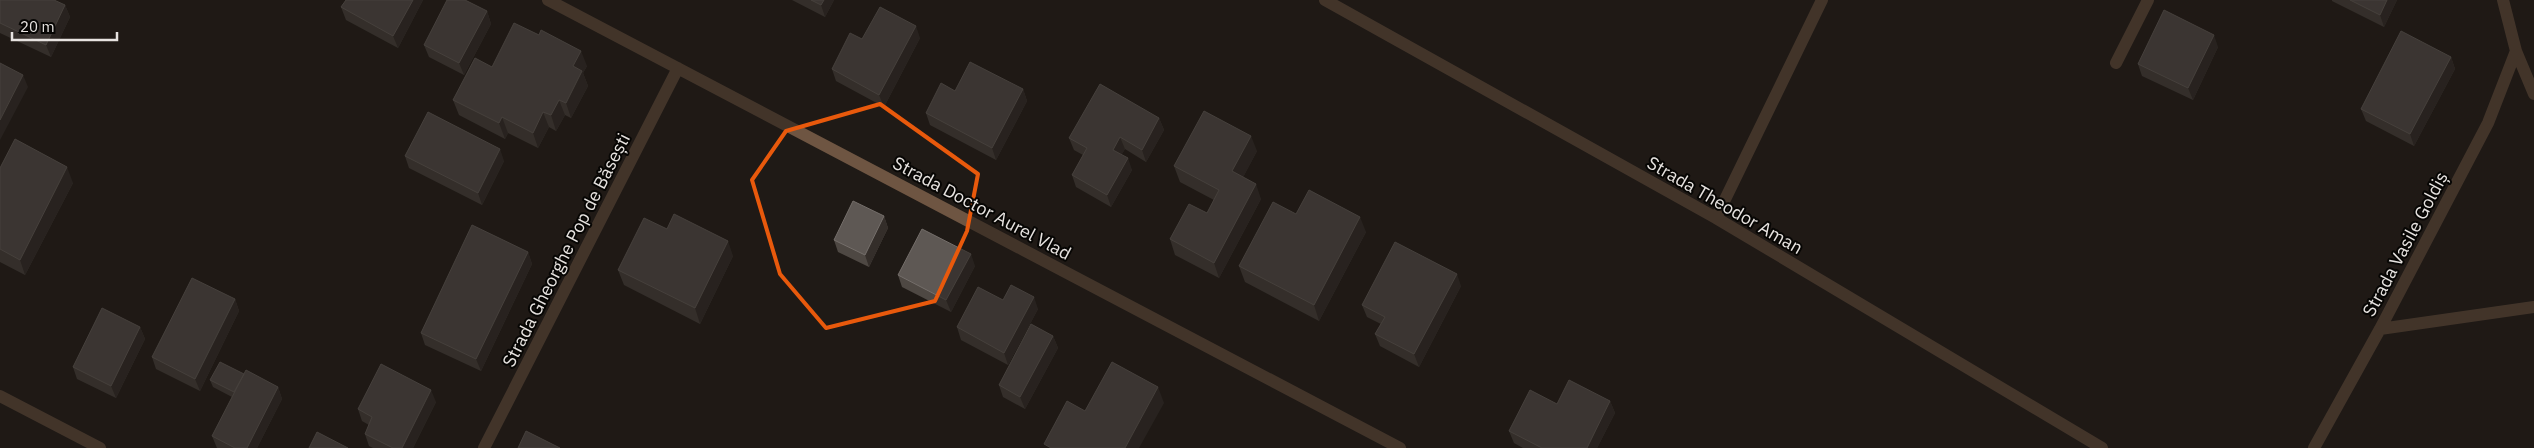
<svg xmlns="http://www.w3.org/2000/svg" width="2534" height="448" font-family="'IBM Plex Sans',sans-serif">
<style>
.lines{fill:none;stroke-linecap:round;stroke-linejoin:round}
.minor{stroke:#6e5542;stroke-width:12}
.wall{fill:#4e4843}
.shaded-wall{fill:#342e2a}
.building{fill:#5e5854;stroke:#746e6a}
.marked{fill:none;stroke:#e8590c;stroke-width:4;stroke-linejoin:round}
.labels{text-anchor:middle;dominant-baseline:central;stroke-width:4;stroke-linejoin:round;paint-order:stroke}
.street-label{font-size:18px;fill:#e7e3e0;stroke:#070604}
</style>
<rect width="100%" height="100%" fill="#1f1a16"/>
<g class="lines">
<path class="minor" d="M548,0l852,448
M1325,0l391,218 386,230
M2503,0l13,51 18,43
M2116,63l32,-63
M1716,218l106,-218
M2380,329l154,-22
M0,396l100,52
M484,448l194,-380
M2314,448l66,-119 108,-206 28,-72"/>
</g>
<path class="wall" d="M0,0l65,5 5,12 -19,40 -51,-24z
M346,0h77l-25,48 -52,-28 -5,-13z
M792,0h42l-9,17z
M2332,0h65l-13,27 -52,-26z
M487,11l4,13 -27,51 -35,-18 -5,-12z
M920,38l-36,69 -48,-26 -4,-12z
M2218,47l-25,53 -51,-24 -4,-12z
M2451,57l4,12 -41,77 -48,-25 -5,-12z
M587,66l-4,7 5,13 -17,32 -6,-3 -9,16 -7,-4 -11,21 -30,-15 -3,6 -46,-24 -6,-15 39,-33z
M1023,89l4,12 -31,59 -66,-35 -4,-12 29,-22z
M1159,118l5,12 -18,32 -21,-13 -4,6 11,15 -21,37 -35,-20 -4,-12 11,-20 -9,-5 -5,-12z
M1257,151l-14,26 18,22 -42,79 -44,-23 -5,-16 37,-26 7,-13 -34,-18 -6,-16z
M405,156l99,5 -22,44 -73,-37z
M0,168l73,15 -48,92 -25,-13z
M1296,214l70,18 -47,89 -74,-39 -6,-16z
M884,216l4,12 -19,39 -31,-15 -4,-12z
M667,229l66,27 -33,68 -76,-39 -6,-15z
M528,252l4,12 -51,107 -56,-26 -4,-12z
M975,266l-24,46 -49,-25 -4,-12z
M1461,286l-42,81 -39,-21 -5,-12 6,-10 -14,-7 -5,-12z
M235,299l4,12 -39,80 -44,-22 -4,-12z
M1003,300l35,9 -30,56 -47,-25 -4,-13z
M140,327l5,12 -29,59 -39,-19 -4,-12z
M1053,336l5,12 -33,61 -22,-12 -4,-12z
M244,374l34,13 4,12 -25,49h-40l-5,-12 20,-39 -19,-10 -3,-7z
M1610,401l5,12 -18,35h-74l-9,-5 -5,-12 48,-27z
M436,402l-23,46h-40l-4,-2 -4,-12 4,-9 -7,-4 -4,-12z"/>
<path class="shaded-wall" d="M413,0h10l-25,48 -5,-12z
M824,0h10l-9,17 -4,-12z
M2387,0h10l-13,27 -4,-12z
M65,5l5,12 -19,40 -5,-12z
M487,11l4,13 -27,51 -5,-12z
M916,26l4,12 -36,69 -5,-12z
M2214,35l4,12 -25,53 -5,-12z
M581,51l6,15 -4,7 5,13 -17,32 -5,-15 7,-37z
M2451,57l4,12 -41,77 -4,-12z
M23,75l5,12 -28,53v-20z
M1023,89l4,12 -31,59 -4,-12z
M559,100l6,15 -9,16 -5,-16z
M543,112l6,15 -11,21 -5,-15z
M502,117l6,16 -3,6 -6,-16z
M1159,118l5,12 -18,32 -4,-12z
M1251,136l6,15 -19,36 -6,-16z
M1120,137l5,12 -8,13 -4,-12z
M500,149l4,12 -22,44 -4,-12z
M1128,158l4,12 -21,37 -4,-12z
M67,167l6,16 -48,92 -5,-15z
M1256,184l5,15 -42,79 -5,-15z
M884,216l4,12 -19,39 -4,-12z
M1360,217l6,15 -47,89 -5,-16z
M728,241l5,15 -33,68 -5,-16z
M528,252l4,12 -51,107 -5,-12z
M971,254l4,12 -24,46 -5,-12z
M1457,274l4,12 -42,81 -5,-13z
M1034,297l4,12 -30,56 -4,-12z
M235,299l4,12 -39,80 -5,-12z
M140,327l5,12 -29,59 -5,-12z
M1053,336l5,12 -33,61 -5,-12z
M278,387l4,12 -25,49h-10z
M1158,387l6,16 -25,45h-14z
M431,390l5,12 -23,46h-11z
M1610,401l5,12 -18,35h-10z"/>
<path class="building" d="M0,0h54l11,5 -19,40 -46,-22z
M346,0h67l-20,36 -52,-29z
M447,0h18l22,11 -28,52 -35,-18z
M811,0h13l-3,5z
M2350,0h37l-7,15z
M880,7l36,19 -37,69 -47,-26 18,-36 12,6z
M2164,10l50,25 -26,53 -50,-24z
M514,23l25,12 2,-5 40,21 -8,15 9,5 -16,32 -7,-3 -8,15 -8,-3 -10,21 -31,-16 -3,6 -46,-23 22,-42 17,9z
M2401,31l50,26 -41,77 -49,-25z
M970,62l53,27 -31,59 -66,-35 15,-30 14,8z
M0,63l23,12 -23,45z
M1100,84l59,34 -17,32 -22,-13 -7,13 15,8 -21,37 -35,-20 15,-27 -18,-10z
M1204,111l47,25 -19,35 24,13 -42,79 -44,-24 19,-35 18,9 12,-23 -45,-24z
M428,112l72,37 -22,44 -73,-37z
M15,139l52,28 -47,93 -20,-11v-81z
M1309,190l51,27 -46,88 -75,-39 34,-64 23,12z
M853,201l31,15 -19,39 -31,-15z
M674,214l54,27 -33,67 -77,-38 26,-52 23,11z
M472,225l56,27 -52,107 -55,-26z
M922,229l49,25 -25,46 -48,-25z
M1395,242l62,32 -43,80 -39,-20 10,-17 -23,-12z
M192,278l43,21 -40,80 -43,-22z
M1011,285l23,12 -30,56 -47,-26 21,-40 25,13z
M102,308l38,19 -29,59 -38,-19z
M1031,324l22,12 -33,61 -21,-12z
M220,362l24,12 -10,18 -24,-12z
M1112,362l46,25 -33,61h-74l-7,-4 23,-43 18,10z
M381,364l50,26 -29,58h-9l-28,-14 7,-17 -14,-8z
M246,370l32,17 -31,61h-12l-23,-12z
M1569,380l41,21 -23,47h-45l-33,-17 21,-41 27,14z
M526,431l34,17h-42z
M317,432l31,16h-39z"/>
<path d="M0 0H2534V448H0ZM880,104l98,70 -11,57 -32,70 -109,27 -46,-54 -28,-94 34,-49z" fill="#1f1a16" fill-opacity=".55" fill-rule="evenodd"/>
<path class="marked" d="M880,104l98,70 -11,57 -32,70 -109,27 -46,-54 -28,-94 34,-49z"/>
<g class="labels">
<g class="street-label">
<text transform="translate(1725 205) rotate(30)">Strada Theodor Aman</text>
<text transform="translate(982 208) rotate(28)">Strada Doctor Aurel Vlad</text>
<text transform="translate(2405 244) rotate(-62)">Strada Vasile Goldiș</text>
<text transform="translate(566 250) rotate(-63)">Strada Gheorghe Pop de Băsești</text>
</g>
</g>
<path d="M12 32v8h105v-8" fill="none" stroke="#e7e3e0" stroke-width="2.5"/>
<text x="20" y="32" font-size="15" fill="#e7e3e0" stroke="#070604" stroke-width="4" paint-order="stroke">20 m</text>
</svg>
